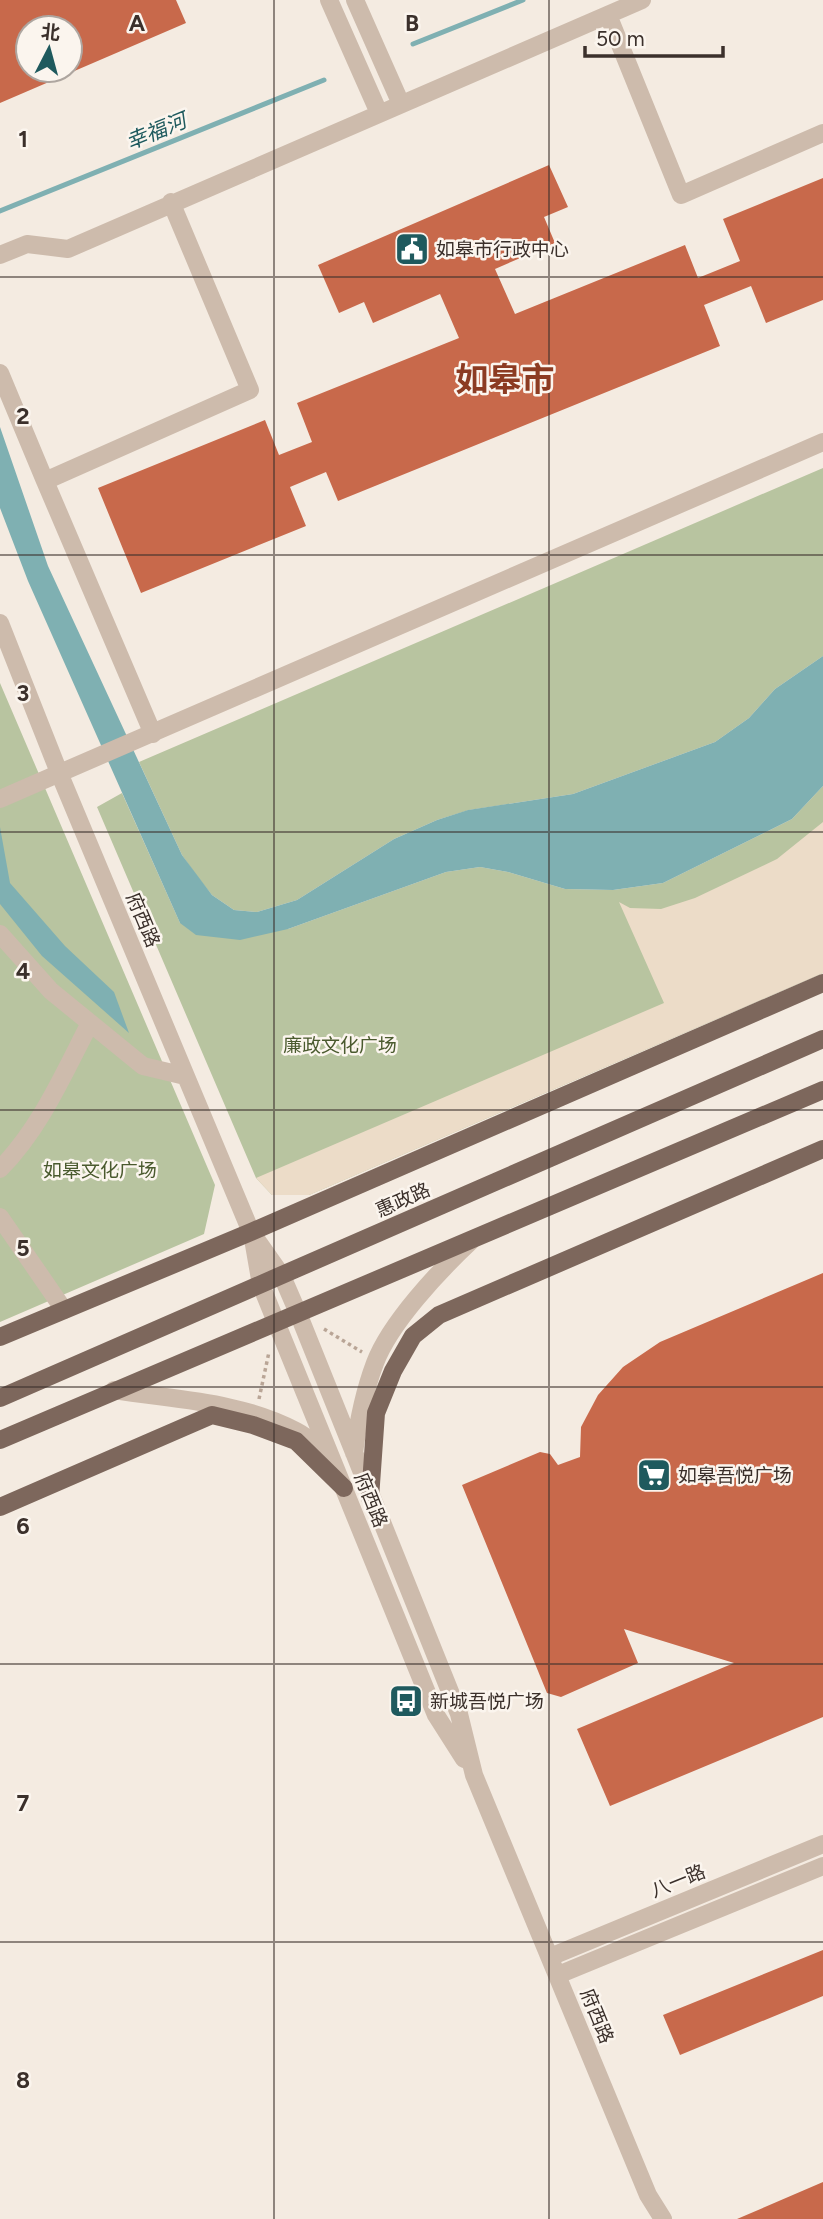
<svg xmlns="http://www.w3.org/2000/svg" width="823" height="2219" font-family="Figtree,'Noto Sans SC',sans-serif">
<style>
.green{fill:#b8c4a0}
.plaza{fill:#ecdcc8}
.water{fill:#7fb0b2}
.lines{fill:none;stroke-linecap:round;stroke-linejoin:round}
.stream{stroke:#7fb0b2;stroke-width:5}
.building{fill:#c8694b;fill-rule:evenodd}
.path{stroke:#b9a596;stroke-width:3.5;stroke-dasharray:3.5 3.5;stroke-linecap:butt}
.minor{stroke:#cdbbac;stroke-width:18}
.major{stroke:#7d675c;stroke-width:18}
.grid{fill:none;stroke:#3b302b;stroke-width:2;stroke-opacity:0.55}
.labels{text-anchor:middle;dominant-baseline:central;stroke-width:5;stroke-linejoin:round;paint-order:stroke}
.poi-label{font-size:19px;fill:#3b302b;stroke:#fbf5ee;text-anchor:start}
.street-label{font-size:19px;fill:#3b302b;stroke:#fbf5ee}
.park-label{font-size:19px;fill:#4a5a2e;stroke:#fbf5ee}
.water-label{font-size:21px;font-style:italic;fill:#1f5a5e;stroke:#fbf5ee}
.town-label{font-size:33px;font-weight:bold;fill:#8c3b22;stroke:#fbf5ee}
.grid-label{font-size:23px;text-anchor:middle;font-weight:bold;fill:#3b302b;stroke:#fbf5ee;stroke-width:5;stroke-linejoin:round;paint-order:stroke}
</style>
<rect width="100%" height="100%" fill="#f4ebe1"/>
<path class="green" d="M823,468v188l-48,33 -26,29 -34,24 -142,52 -104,16 -32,10 -43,19 -97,61 -40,12 -23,-2 -22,-15 -16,-20 -14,-20 -43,-93z
M0,683l215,502 -11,49 -204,88z
M823,786v187l-514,222h-37l-16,-17 -159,-371 25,-14 58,130 108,6 158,-57 34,-5 28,5 57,17 48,1 50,-7 129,-64z"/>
<path class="plaza" d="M823,822v151l-514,222h-37l-16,-17 408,-175 -45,-101 11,6 31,1 34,-11 82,-39z"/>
<path class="water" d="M0,427l48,139 134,289 30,40 22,15 23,2 40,-12 97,-61 43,-19 31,-10 105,-16 142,-52 34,-24 26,-29 48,-33v130l-31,33 -129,64 -50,7 -48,-1 -57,-17 -28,-5 -34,5 -158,57 -48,11 -44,-5 -16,-12 -152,-342 -28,-73z
M0,827l10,56 55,63 49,46 15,41 -87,-77 -42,-52z"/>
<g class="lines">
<path class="stream" d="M413,44l110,-44
M0,211l324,-131"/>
</g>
<path class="building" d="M0,0h176l10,23 -186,80zM28,28h42v42h-42z
M549,165l19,42 -24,10 11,26 -60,26 20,45 170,-69 13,33 42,-17 -17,-42 100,-41v122l-57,23 -15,-37 -47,19 16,41 -382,155 -12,-29 -36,15 16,39 -165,67 -43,-105 167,-68 14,35 33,-13 -15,-39 162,-65 -19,-44 -67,29 -9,-21 -25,11 -21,-48z
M823,1273v444l-213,89 -33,-77 157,-66 -110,-34 14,34 -77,34 -14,-4 -85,-208 78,-33 10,2 8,11 22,-8 1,-30 17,-32 25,-28 37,-25z
M823,1950v46l-143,59 -17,-40z
M823,2182v37h-86z"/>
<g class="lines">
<path class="path" d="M324,1329l38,23
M259,1399l10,-47"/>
<path class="minor" d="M329,0l50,113
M355,0l46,104
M608,15l73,180 142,-62
M0,255l27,-11 41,5 574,-249
M0,373l45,108
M0,623l60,152 191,457 31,44 16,37 161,401 15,61 174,420 15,24
M153,734l-108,-253 205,-91 -79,-188
M0,799l823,-357
M0,934l51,57 92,75 42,10
M0,1169c40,-40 64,-96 90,-146
M0,1217l64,93
M253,1239l8,46 15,37 160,393 28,44
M114,1390c62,10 125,11 182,41 12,6 23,17 34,25
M354,1453c4,-31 10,-61 21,-90 15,-40 64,-92 96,-122
M550,1957l273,-113
M558,1975l265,-109"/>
<path class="major" d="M0,1337l251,-105 572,-249
M0,1398l823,-359
M0,1440l823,-350
M370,1498l6,-85 17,-42 20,-35 26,-21 384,-166
M0,1507l212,-92 41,10 43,16 48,47"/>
</g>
<path class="grid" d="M274,0v2219M549,0v2219M0,277h823M0,555h823M0,832h823M0,1110h823M0,1387h823M0,1664h823M0,1942h823"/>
<defs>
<g id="civic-square" transform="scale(1.75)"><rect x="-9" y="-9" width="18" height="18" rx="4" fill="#1f5a5e" stroke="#fbf5ee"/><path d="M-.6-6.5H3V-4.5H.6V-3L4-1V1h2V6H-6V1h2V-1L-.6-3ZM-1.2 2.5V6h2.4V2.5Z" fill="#fff"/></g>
<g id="supermarket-square" transform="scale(1.75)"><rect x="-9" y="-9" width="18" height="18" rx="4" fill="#1f5a5e" stroke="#fbf5ee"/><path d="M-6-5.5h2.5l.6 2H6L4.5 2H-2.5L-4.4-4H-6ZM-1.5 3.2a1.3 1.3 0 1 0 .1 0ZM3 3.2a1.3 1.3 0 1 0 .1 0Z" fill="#fff"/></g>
<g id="bus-square" transform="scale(1.75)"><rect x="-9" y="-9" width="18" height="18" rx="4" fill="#1f5a5e" stroke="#fbf5ee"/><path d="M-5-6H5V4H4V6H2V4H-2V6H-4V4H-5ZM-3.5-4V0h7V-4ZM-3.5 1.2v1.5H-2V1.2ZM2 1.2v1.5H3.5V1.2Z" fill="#fff"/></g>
</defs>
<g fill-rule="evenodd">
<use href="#civic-square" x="412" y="249"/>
<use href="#supermarket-square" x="654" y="1475"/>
<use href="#bus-square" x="406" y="1701"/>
</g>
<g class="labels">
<g class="poi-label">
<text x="436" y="249">如皋市行政中心</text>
<text x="678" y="1475">如皋吾悦广场</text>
<text x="430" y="1701">新城吾悦广场</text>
</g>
<g class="street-label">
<text transform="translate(143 920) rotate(67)">府西路</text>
<text transform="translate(403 1200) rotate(-24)">惠政路</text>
<text transform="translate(371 1500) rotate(68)">府西路</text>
<text transform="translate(678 1881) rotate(-22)">八一路</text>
<text transform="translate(597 2016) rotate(68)">府西路</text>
</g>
<g class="park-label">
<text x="340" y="1045">廉政文化广场</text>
<text x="100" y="1170">如皋文化广场</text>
</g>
<g class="water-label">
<text transform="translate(156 131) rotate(-22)">幸福河</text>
</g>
<g class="town-label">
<text x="505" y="379">如皋市</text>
</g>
</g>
<g class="grid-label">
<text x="137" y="31">A</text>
<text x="412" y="31">B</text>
<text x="23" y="147">1</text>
<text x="23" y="424">2</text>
<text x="23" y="701">3</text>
<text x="23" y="979">4</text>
<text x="23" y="1256">5</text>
<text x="23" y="1534">6</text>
<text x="23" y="1811">7</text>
<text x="23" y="2088">8</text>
</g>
<g transform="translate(49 49) rotate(6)"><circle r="33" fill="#fbf5ee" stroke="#aea6a0" stroke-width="2"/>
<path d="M0-5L12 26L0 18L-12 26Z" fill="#1f5a5e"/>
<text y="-10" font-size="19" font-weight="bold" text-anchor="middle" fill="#3b302b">北</text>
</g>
<path d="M585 46v10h138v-10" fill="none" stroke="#3b302b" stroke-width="3.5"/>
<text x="596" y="46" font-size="21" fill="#3b302b" stroke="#fbf5ee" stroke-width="5" paint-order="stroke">50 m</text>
</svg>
